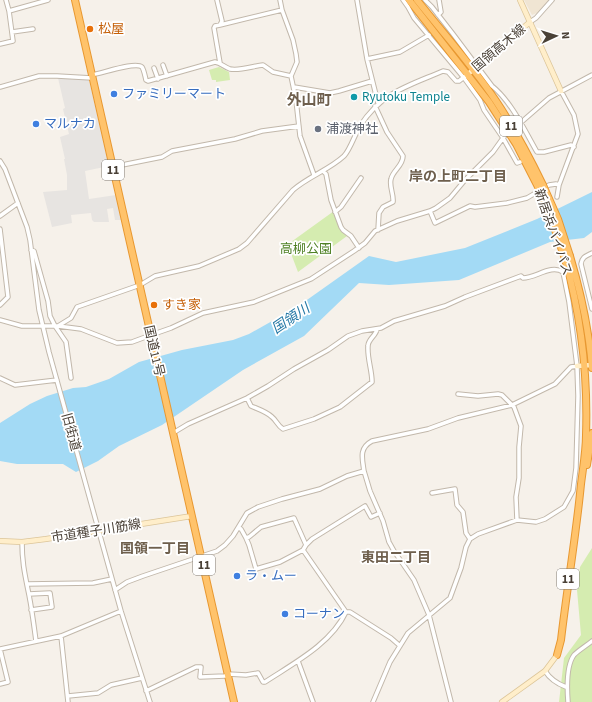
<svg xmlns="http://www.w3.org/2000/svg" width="592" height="702" font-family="'Source Sans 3','Noto Sans JP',sans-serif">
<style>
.education{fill:#f0e5d3}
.green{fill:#d5ecb0}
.parking{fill:#e7e4e1}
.water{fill:#a3daf5}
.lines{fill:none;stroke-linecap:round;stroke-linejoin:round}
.street-casing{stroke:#c2b8ab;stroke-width:5.5}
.secondary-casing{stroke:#dcc599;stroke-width:6}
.highway-casing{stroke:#e89831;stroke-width:8}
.street{stroke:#fff;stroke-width:3.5}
.secondary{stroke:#ffeeca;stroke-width:4.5}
.highway{stroke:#ffc36b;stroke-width:6}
.highway-bridge-casing{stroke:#e89831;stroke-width:8;stroke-linecap:butt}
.highway-bridge{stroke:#ffc36b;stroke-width:6}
.food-dot{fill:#e8710a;stroke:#fff;stroke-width:1.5}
.shop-dot{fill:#3f7fe0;stroke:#fff;stroke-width:1.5}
.culture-dot{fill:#0f9aa8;stroke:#fff;stroke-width:1.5}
.worship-dot{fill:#6b7280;stroke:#fff;stroke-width:1.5}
.labels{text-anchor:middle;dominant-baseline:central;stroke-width:3.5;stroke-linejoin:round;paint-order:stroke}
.shield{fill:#fff;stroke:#807a73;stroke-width:1}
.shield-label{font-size:12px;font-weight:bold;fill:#4a4137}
.food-label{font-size:13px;fill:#c56008;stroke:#fff;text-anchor:start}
.street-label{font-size:13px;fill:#4a4137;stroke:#fff}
.shop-label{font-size:13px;fill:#366cbe;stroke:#fff;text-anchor:start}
.culture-label{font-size:13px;fill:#0d838f;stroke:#fff;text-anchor:start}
.worship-label{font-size:13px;fill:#5b616d;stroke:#fff;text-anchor:start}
.park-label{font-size:13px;fill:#4f8125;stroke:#fff}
.neighbourhood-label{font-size:14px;font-weight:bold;fill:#6e5f4d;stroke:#fff}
.water-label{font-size:14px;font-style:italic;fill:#2478a5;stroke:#fff}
.quarter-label{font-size:15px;font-weight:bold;fill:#6e5f4d;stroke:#fff}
</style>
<rect width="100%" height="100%" fill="#f6f1ea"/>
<path class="education" d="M524,0h25l-10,12 -7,3z"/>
<path class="green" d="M219,67l10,5 1,8 -14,2v-2h-4l-3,-10z
M334,211l8,20 5,5 -49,36 -8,-21 1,-9z
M592,548v154h-33l5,-44 17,-23 -4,-45 3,-23z"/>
<path class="parking" d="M58,78l31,2 20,86 -24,5 4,28 27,-4 5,25h-6l-2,-12 -6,1 2,13h-15l-2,-2 -1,-7 -20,2 1,8 -20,4 -9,-35 24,-2v-15l-3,-16h1l-5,-22 9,-3 -6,-25 2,-1z"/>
<path class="water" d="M592,192v40l-8,6 -34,4 -91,38 -70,5 -30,-2 -55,53 -61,34 -81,55 -43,21 -21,15 -22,11 -13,-8h-46l-17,-3v-38l30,-19 17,-8 26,-8 13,-1 23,-8 30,-17 43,-12 51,-10 16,-6 48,-27 72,-51 27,6 69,-14 72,-29z"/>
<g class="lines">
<g class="street-casing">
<path id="street" d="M6,0l3,11
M217,0l5,21 -2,4 -5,1 -1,2 6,35
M280,0l2,10 11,30 3,14 1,8 -6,14 5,24 4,36 14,39
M357,0l10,59 11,44
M403,0l5,7 6,11 50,60 16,22 4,10 19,28 1,-1
M425,0l7,7 21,27 39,52c19,15 33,45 45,66h7l27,-7 3,2
M438,15l3,-3 -2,-12
M530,22l6,-4 16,-18
M220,25l62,-15
M12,32l21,-3
M0,44l13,-3 -4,-30 39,-11
M367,59l33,-7 29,-17
M163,65l4,11
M154,68l4,11
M91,75c10,-1 44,-14 51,-8 2,3 3,9 4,13l2,1 67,-19c6,1 9,5 15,7 10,2 23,-3 33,-4l10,7 18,4
M0,87l39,-11h18l35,2
M294,87l36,6 9,-2 33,-10
M375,106l12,26 16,24c0,10 -10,14 -12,23 -2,8 3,15 2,23l-10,5 -4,6 -1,17
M518,125l31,-27 43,-23
M0,161l5,8 22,58 3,13 9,70 10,42 72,259 29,91
M112,167l50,-10 10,-6 63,-12 27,-8 37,-5
M323,171l3,3 5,26 10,27 2,3 8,6 8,12
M557,197l2,-12
M430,211l5,12 35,-17 5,1 32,-4 20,-5 22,-13 7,-1 3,1 19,-51 -4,-19 -13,-24
M335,212l6,-5 20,-29
M0,216l18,-13
M0,229l8,68 -8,8
M31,250l3,1 14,50 2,15 5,10 11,16 5,36
M592,253c-6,3 -10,4 -11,11l11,45
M0,320l22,6h36l13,-8 6,-11 63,-22 15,-9 44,-10 40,-17 8,-6 46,-53c16,-14 36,-20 51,-34 6,-6 11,-22 16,-30 22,-34 48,-40 83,-55l5,1 8,9h3l9,-7
M58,326l23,3 36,14 15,-1 19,-7 20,-7 32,-15 51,-11 57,-23 43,-28 11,-8 10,-12 22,-10 33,-10 6,-3 14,-10 15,-18 28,-28 10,-14 14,25 3,-1
M0,378l15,7 42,-5
M458,394l20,2 20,-2 4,1 12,12 7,19 -2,21v31l-3,19 1,23
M247,398l4,8c7,3 16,6 21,11 5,4 5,8 11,12l31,-10 26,-12 32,-25c0,-12 -5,-24 -4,-36 0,-7 8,-10 9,-17
M173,433l15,-9 59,-26 21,-12 26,-17 34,-19 20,-14 14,-5 19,-3 13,-7 51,-15 20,-9 56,-21 2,2c13,0 28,-14 40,-6l6,30 8,64 1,30 -2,72 -3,23 -9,16 -19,12 -9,3 -19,-2 -39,14 -8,5 -4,8 -5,21 -11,30 -42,35 -18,29 -17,40
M364,471l6,20 13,30 6,21 5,9 20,29 15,35 22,87
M432,493l23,-4 2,16 6,7 3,21 4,6
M238,528l3,1 5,9 3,-1 12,-10 33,-9 12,27
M246,538l3,7 7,24 24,-7 23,-12
M22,542c0,21 3,33 7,53 3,15 5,31 7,46
M27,584l66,-1 19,-4
M115,590l12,-8 16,-6 74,-25 8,-6 8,-9 14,-23 11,-6 24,-8 38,-10 27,-13 17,-5c-2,-13 -5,-23 8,-30l56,-12 30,-11 54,-13 43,-21 16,-17 6,-1
M29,594l21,-1 2,14 -21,3
M346,612l-43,-62 3,-5 6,-6 53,-33 6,11 9,-4
M61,636l7,66
M0,649l61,-13 60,-25
M298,661l15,41
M545,671c5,8 13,13 21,16
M0,684l8,-2 -8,-33
M146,691l50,-24h5l-1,10 25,-1 3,-2 18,1 12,-2 5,9h2c29,-19 66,-38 81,-70h4l41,26 8,7
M68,696l30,-3 13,-8 31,-7
M568,702c-1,-13 -2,-36 6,-47 5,-5 12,-9 18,-14"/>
</g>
<g class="secondary-casing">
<path id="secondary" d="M520,0l41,91
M468,74l62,-52
M577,366l15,-1
M0,541l22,1 24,-3 146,-23
M502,702l43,-31 12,-16"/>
</g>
<g class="highway-casing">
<path id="highway" d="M75,0l159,702
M409,0l80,102 27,42 22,43
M417,0c26,33 55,65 79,101 18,27 33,55 47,84
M570,256c11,37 19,74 22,112
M587,465l5,-32
M557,655l4,-15c6,-52 15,-104 20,-156 2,-16 5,-33 5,-49 2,-59 -5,-119 -21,-176"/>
</g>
<use href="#street" class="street"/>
<use href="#secondary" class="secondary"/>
<use href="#highway" class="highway"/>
<g class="highway-bridge-casing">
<path id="highway-bridge" d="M543,185l15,34 12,37
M538,187l14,34 13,38"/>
</g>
<use href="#highway-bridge" class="highway-bridge"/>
</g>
<g class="food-dot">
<circle cx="90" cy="29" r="4"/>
<circle cx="154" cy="305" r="4"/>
</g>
<g class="shop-dot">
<circle cx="114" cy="94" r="4"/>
<circle cx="36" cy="124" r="4"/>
<circle cx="237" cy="576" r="4"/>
<circle cx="285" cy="614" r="4"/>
</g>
<circle class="culture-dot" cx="354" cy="97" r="4"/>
<circle class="worship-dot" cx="318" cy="129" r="4"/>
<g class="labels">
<g class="shield">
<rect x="500" y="116" width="22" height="20" rx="3"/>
<rect x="102" y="160" width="22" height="20" rx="3"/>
<rect x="193" y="555" width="22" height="20" rx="3"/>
<rect x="557" y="569" width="22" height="20" rx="3"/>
</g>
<g class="shield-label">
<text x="511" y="126">11</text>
<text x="113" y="170">11</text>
<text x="204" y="565">11</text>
<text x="568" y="579">11</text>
</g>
<g class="food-label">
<text x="98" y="29">松屋</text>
<text x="162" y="305">すき家</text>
</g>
<g class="street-label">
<text transform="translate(499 48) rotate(-40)">国領高木線</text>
<text transform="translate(553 232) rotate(71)">新居浜バイパス</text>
<text transform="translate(154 351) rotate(77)">国道11号</text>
<text transform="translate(71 432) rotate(75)">旧街道</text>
<text transform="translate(96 531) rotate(-9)">市道種子川筋線</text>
</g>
<g class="shop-label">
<text x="122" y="94">ファミリーマート</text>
<text x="44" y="124">マルナカ</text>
<text x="245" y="576">ラ・ムー</text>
<text x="293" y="614">コーナン</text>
</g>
<g class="culture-label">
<text x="362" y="97">Ryutoku Temple</text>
</g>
<g class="worship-label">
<text x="326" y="129">浦渡神社</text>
</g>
<g class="park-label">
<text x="306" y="249">高柳公園</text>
</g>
<g class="neighbourhood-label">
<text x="458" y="177">岸の上町二丁目</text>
<text x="155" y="549">国領一丁目</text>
<text x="396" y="558">東田二丁目</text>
</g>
<g class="water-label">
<text transform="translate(291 319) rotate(-34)">国領川</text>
</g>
<g class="quarter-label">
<text x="309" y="100">外山町</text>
</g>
</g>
<g transform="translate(556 36) rotate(86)" stroke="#ffffff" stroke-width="3" paint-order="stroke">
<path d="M0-3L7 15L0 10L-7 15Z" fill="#4a4137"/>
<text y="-6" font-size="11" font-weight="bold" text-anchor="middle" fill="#4a4137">N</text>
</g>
</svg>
